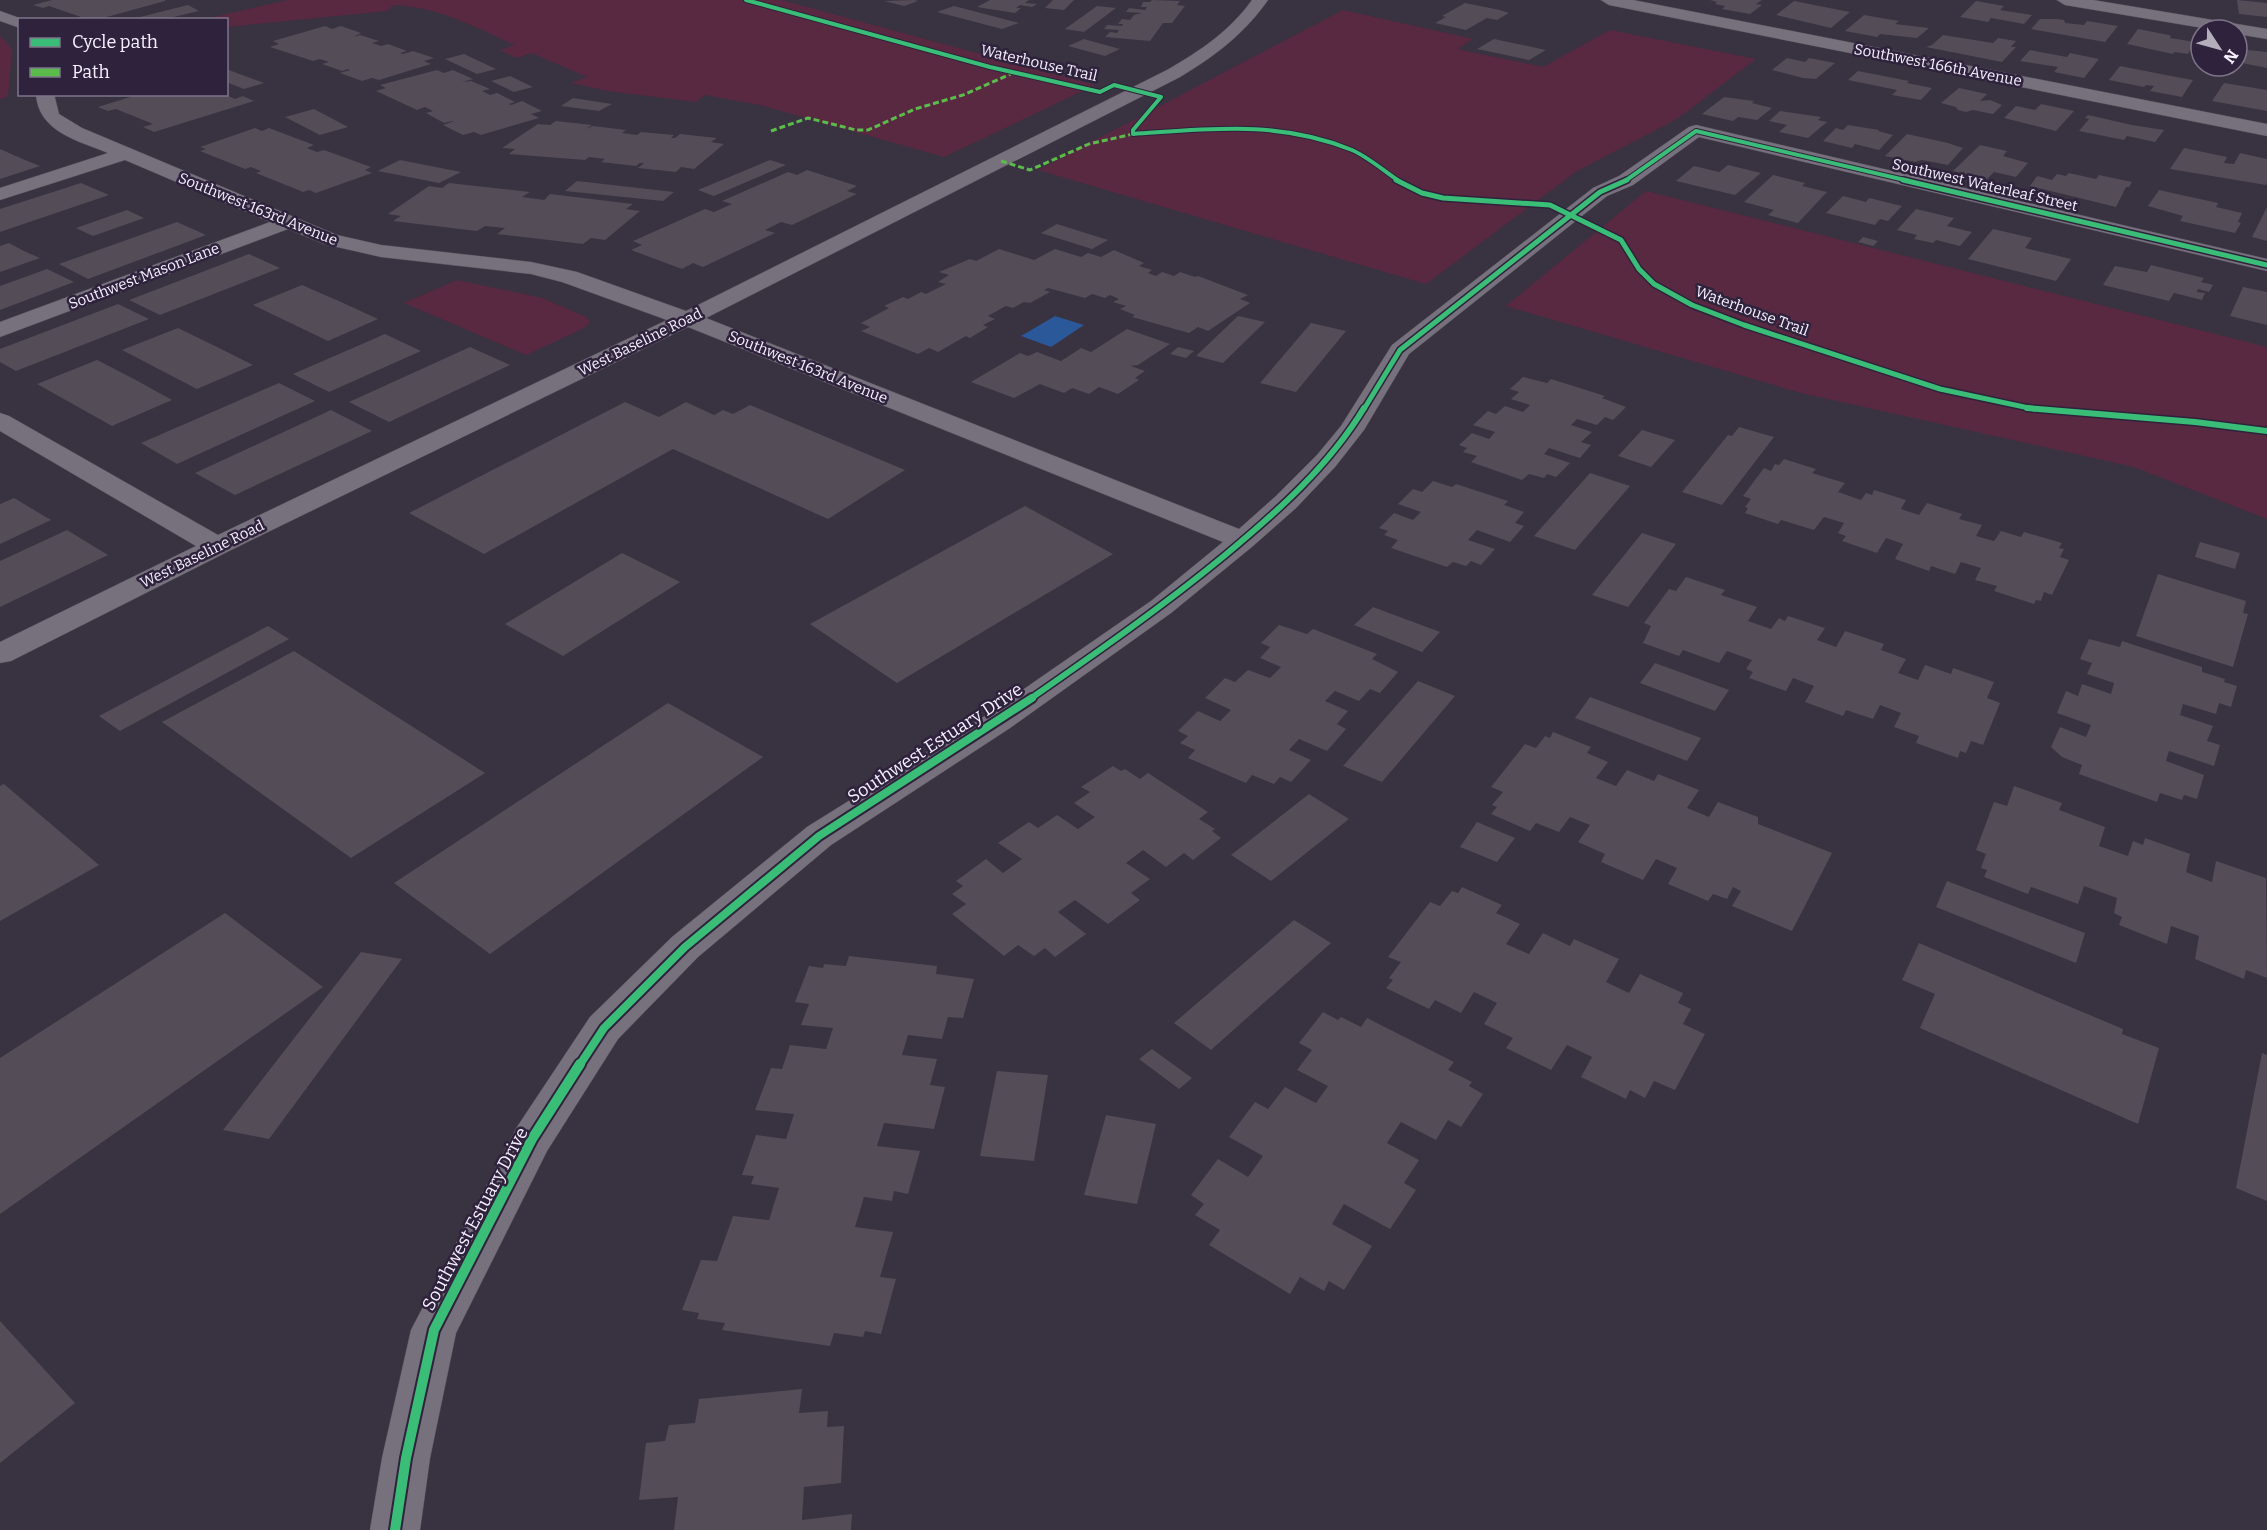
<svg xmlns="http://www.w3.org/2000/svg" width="2267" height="1530" font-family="Bitter,serif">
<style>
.green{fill:#592942}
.water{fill:#2a5898}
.building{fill:#544c57}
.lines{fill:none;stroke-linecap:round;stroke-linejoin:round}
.minor-casing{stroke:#544f5a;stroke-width:1}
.minor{fill:#76717c;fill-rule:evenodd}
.quiet{stroke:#5cbc4b;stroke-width:3;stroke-dasharray:6 3;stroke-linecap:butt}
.cycleway-far4-casing{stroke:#2e223c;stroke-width:6}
.cycleway-far3-casing{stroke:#2e223c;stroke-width:8}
.cycleway-far2-casing{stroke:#2e223c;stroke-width:9}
.cycleway-far1-casing{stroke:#2e223c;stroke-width:12}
.cycleway-casing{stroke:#2e223c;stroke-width:14}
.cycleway-far4{stroke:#3abd76;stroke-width:4}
.cycleway-far3{stroke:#3abd76;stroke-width:5}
.cycleway-far2{stroke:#3abd76;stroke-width:6}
.cycleway-far1{stroke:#3abd76;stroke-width:8}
.cycleway{stroke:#3abd76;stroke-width:10}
.labels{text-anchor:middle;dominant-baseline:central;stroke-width:5;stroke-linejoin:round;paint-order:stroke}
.far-street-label{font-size:15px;fill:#f7f1ff;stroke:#2e223c}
.street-label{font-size:18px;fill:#f7f1ff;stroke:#2e223c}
</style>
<rect width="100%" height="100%" fill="#393241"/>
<path class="green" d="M288,0h493l314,85 -151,72 -184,-52 -55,-10 -9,7 -88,-11 -37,-8 16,-6 -55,-24 -16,5 -16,-8 15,-5c-41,-18 -75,-38 -122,-40l-6,6 -160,16 -1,-7 -21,-1z
M1343,10l130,29 -16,10 86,18 67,-37 146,29 -79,60 -100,52 -151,113 -388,-114z
M0,36l9,9 3,6 -4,46 -8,2z
M1646,191l621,156v172l-133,-52 -333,-74 -295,-87z
M457,280l85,18 44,19 4,5 -6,6 -58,27 -122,-52z"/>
<path class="water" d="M1055,316l29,9 -33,22 -30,-11z"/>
<path class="building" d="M52,0h113v1l-69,19h-20l5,-3 -32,-11 -6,2 -10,-3z
M914,0l4,1 -14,5 -20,-5z
M990,0h39l-4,3 12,1 -5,3 -12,-2 -4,3h5l-6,5 -38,-6z
M1053,0h21l-10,10 -19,-2z
M1152,0l28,1 -3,4 8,1 -13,17h-9l-13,18 -45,-4 5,-5 7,1 2,-3 -15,-1 3,-4 15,1 1,-2h-5l4,-5 8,1 4,-5 8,-2 -16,-1 3,-4 16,2 2,-3h-6l2,-5h7z
M1710,0h52l-6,4 6,1 -12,9 -28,-5 3,-3 -10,-2 2,-2z
M2237,0l30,3v14l-28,-3z
M1794,1l56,11 -19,16 -55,-13z
M1976,1l28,5 -4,4 32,5 -8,9 -33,-6 -3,4 -28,-5z
M1465,3l35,7 9,3 -12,7 -10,-2 -21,12 -31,-7 11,-6 -4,-1z
M188,5l11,6 -38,9h-33z
M954,6l65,17 -17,6 -65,-17z
M1097,6l19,2 -32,24 -19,-3z
M1864,15l35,6 -4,3 34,4 -12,10 -37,-4 -3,3 -32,-6z
M2040,19h17l7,1 1,3 19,2 3,-4 31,5 -13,16 -74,-13z
M325,26l7,3 9,-3 20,7 -8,4 7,-2 19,6 -7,2 9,3 7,-2 19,7 -7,2 3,1 10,-3 21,7 -10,3 7,3 -52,16 -7,-2 -10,3 -22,-8 10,-3 -2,-1 -6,2 -20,-7 7,-2 -9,-3 -7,2 -43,-14 9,-3 -6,-3z
M2138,29l31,6 2,1 -1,2 25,4 -7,12 -14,-2 -1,2 -46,-10z
M1943,35l50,8 5,-5 18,3 -5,6h5l-14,15 -76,-15 6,-2z
M1084,39l36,10 -15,7 -37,-10z
M1494,39l52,11 -17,10 -52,-11z
M2237,49l30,3v16l-30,-6z
M2030,50l37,7 3,-4 29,6 -15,19 -30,-6 4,-5 -38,-6z
M464,54l32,15 -19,5 -32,-15z
M1787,58l18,4 4,-4 26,5 -19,16 -13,-1 -31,-8z
M2120,66l51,10 22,4 -11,17 -32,-6 4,-5 -8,-1 -2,2 -35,-7z
M226,69l38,14 -20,6 -18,-7z
M437,70l7,3 9,-3 20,9 -11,3 9,-1 19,8 -8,2 8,4 7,-2 18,9 -6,2 2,1 11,-4 20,10 -11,3 8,4 -58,17 -7,-3 -11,3 -20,-10 11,-4h-2l-8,2 -18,-10 7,-2 -8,-4 -8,3 -41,-19 10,-3 -6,-3z
M1858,71l51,10 -2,2 25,5 -11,12 -29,-5 5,-5 -49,-10z
M510,76l23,11 -19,5 -23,-11z
M2224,83l43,7v21l-55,-10z
M1959,88l28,6 -7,7 10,-1 12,5 -9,9 -20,-4 -7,2 -8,-2 -2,-3 -15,-4z
M140,94h84l11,5 8,-3 11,5 -100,31 -11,-5 10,-3 -37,-15 -8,2 -10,-4z
M1724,97l30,4 -2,2 20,5 -15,12 -19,-3 -5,4 -31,-7z
M573,98l39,6 -13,7 -38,-5z
M2041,104l33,7 -18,20 -52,-13 12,-12 19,4z
M314,109l34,18 -28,8 -35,-18z
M1780,111l41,6 -3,3 9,2 -19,16 -29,-6 8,-7 -18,-4z
M2088,115l44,10 32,5 -9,12 -28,-6 -3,4 -45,-9 10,-12 -4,-1z
M556,121l36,4 -6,4 7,-3 33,4 -4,3 15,2 4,-3 33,3 -3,3h4l5,-4 37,4 -6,4 13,2 -30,25 -13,-2 -5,5 -38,-4 6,-5h-4l-4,3 -35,-4 4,-3 -16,-2 -4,3 -76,-6 6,-5 -13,-1 36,-24 12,1z
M1848,125l31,5 -1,1 15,4 -14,15 -24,-6 -3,4 -29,-7 13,-13 7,2z
M255,128l7,3 7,-3 45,17 -7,3 10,4 7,-2 47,17 -6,3 7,3 -56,20 -7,-3 -6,2 -47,-19 5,-2 -10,-4 -6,2 -45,-18 6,-2 -6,-2z
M1907,134l41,9 15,5 -15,17 -26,-5 -7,2 -30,-6z
M1980,145l27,6 -4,5 25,7 -12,14 -22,-5 -7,7 -34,-8z
M2184,148l43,9 -3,6 10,1 6,-11 27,6v23l-1,3 -96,-16z
M0,149l25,11 15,6 -40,13z
M400,160l61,12 -22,11 -61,-12z
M770,160l16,5 -72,31 -16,-6z
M1728,165l33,8 -26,22 -59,-14 18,-15 25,6z
M807,170l50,16 -10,5 10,3 -65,31 -11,-3 -16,8 10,3 -72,34 -10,-4 -11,6 -51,-19 11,-5 -9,-4 72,-32 9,3 18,-8 -10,-3 66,-29 9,3z
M2069,173l27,6 3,-4 33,7 -3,5h-3l-10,20 -86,-21 7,-10 15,4 5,-6 9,2z
M1773,175l32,8 -3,3 25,6 -29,31 -30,-8 6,-5 -30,-8z
M577,181l97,11 -11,9 -98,-10z
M81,183l28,12 -109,37v-23z
M449,183l81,9 -8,5 22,3 6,-6 83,10 -7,5 14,2 -35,29 -14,-2 -8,6 -86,-10 8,-6 -20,-2 -8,5 -84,-10 8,-5 -13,-2 41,-28 13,2z
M2159,190l59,13 -2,4 26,6 -4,9 3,1 -6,10 -55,-12 3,-5 -35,-10z
M1843,196l23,6 3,-4 33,8 -14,15 -8,-2 -5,6 -49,-12z
M2267,207v34l-15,-4z
M1916,209l38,9 -7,8 25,6 -12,14 -24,-6 -3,3 -19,-4 3,-4 -20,-5z
M127,210l17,8 -51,18 -17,-8z
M177,222l29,13 -118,44 -29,-15z
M1057,224l51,16 -16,9 -51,-16z
M1993,229l39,9 -7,10 46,11 -15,22 -88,-22z
M1863,237l15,4 -5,5 -15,-4z
M9,243l15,8 16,7 -40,14v-26z
M999,249l35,11 21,-11 26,8 7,-4 13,4 13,-7 30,13 -5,3 13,4 -4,3 8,3 6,-4 12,4 6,-4 15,5 3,-1 50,19 -8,4 10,4 -42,28 -10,-4 -9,6 -57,-16 3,-2 -15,-6 6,-3 -13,-4 6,-3 -9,-4 -5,3 -13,-4 -7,4 -37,-10 -4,2 6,2 -20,11 -6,-1 -11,6 -7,-2 -18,10 7,3 -12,6 5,2 -18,11 -4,-2 -28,16 -9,-4 -11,6 -57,-23 9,-4 -9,-4 28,-15 -5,-2 19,-9 5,2 13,-7 5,2 20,-10 -8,-2 11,-7 -10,-3 31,-13 6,2z
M249,254l31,14 -120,47 -31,-15z
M2151,265l53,13 -3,4 12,3 -4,7 -11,-3 -1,3 8,1 -3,7 -28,-7 -5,8 -66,-16 12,-19 32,6z
M47,269l27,13 -74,28v-24z
M302,285l39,17 37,17 -50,22 -75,-36z
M2243,287l24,5v33l-37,-9z
M118,304l31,15 -133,52 -16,-9v-13z
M1238,316l27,6 -42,41 -27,-7z
M1311,323l35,8 -50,61 -36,-9z
M178,328l37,18 38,19 -56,24 -75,-39z
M1127,329l43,15 -32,21 -7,1 14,5 -10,7 4,2 -21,14 -19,-7 -10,7 -17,-6 -8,5 -24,-9 -26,14 -43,-16 49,-29 8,3 9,-4 24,9 20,-13 10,4z
M385,334l36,17 -92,41 -36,-18z
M470,347l40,18 -121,57 -40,-20z
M1178,347l16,4 -8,7 -16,-4z
M97,360l37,19 38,21 -60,26 -75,-42z
M1523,377l24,6 4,-4 54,17 -3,2 24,9 -13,13 -8,-3 -8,8 -20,-6 -6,6 21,7 -11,10 10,3 -11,13 -31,-10 -5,6 26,9 -14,14 -9,-3 -3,4 -15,-4 -7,6 -51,-18 6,-6 -14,-4 4,-4 -8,-3 13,-12 17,6 6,-7 -22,-7 15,-14 8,3 9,-8 18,6 7,-7 -19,-6 8,-7 -9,-3z
M279,383l36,18 -138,63 -36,-21z
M625,402l34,15 27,-15 28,13 9,-5 10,4 17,-9 155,65 -77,49 -155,-70 -189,105 -75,-41z
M331,410l41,21 -137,64 -40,-22z
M1739,427l35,10 -52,68 -40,-13 46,-57 4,1z
M1642,430l33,10 -24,27 -33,-11z
M1784,459l32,10 -4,4 33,10 -7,9 23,8 5,-7 6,2 2,-5 32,10 -5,9 18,6 8,-12 35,11 -3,5 23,6 -6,11 18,5 7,-10 20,6 3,-5 38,11 -3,5 5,1 -4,8 9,3 -17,35 -8,-3 -3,9 -5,-1 -2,4 -40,-13 3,-5 -22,-6 6,-12 -20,-6 -6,12 -24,-8 -2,5 -34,-12 8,-15 -17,-6 -9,15 -35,-12 4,-5 -8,-3 6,-10 -20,-6 -10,13 -33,-10 -3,4 -33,-11 3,-5 -3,-1 6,-8 -8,-3 21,-28 7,3 4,-7 4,1z
M1590,473l40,13 -55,64 -41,-14z
M1433,481l19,6 4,-3 52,17 -4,4 20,7 -9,11 9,3 -14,16 -33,-12 -9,10 27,9 -14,16 -10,-4 -5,5 -13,-4 -6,5 -56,-19 7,-8 -14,-5 4,-4 -9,-3 15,-15 19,7 8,-8 -23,-8 15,-15 9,3z
M14,498l37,22 -51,24v-40z
M1025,506l88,48 -216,129 -87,-59z
M67,530l41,25 -108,52v-46z
M1642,533l34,11 -48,63 -36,-12z
M2200,542l40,11 -5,16 -40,-12z
M622,553l58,29 -117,74 -58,-32z
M2158,574l88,27 -3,12 5,1 -15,53 -97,-31z
M1686,577l39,13 -4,5 36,12 -9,14 23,8 8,-11 6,3 3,-5 37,12 -8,12 19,7 9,-16 39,13 -3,6 25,9 -8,14 20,7 7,-15 26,9 2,-6 41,14 -7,16 13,5 -17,42 -12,-4 -5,12 -6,-2 -2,7 -42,-15 3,-7 -25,-9 7,-14 -21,-8 -7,14 -27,-9 -3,6 -38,-14 9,-16 -21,-8 -7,13 -37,-13 4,-6 -7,-3 6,-9 -25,-9 -8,12 -36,-13 -4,6 -36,-13 8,-17 -7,-3 25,-34 7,2z
M1373,607l67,25 -18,20 -68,-27z
M1279,625l28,9 6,-5 64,25 -5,5 26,13 -18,21 -10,-4 -11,12 -24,-10 -10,10 23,10 -11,13 9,5 -19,22 -28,-12 -10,11 22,10 -20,22 -11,-5 -6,7 -22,-9 -6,8 -58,-25 7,-8 -15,-7 8,-7 -10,-5 20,-20 22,10 11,-11 -26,-12 20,-20 10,4 13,-12 22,8 11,-11 -21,-9 10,-11 -9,-4z
M268,626l21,13 -169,92 -21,-15z
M2089,639l31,8 2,-6 80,26v5l23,7 -1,3 13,4 -6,21 -12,-4 -3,11 -33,-10 -3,11 33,11 -6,15 13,4 -6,21 -45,-15 -3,10 38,14 -7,24 -13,-4 -2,5 -22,-7 -3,9 -78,-28 3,-9 -20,-8 -11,-10 9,-20 26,10 5,-12 -34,-12 9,-22 12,5 4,-12 29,10 3,-11 -27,-9 5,-11 -12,-4z
M294,651l191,122 -134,85 -189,-136z
M1655,663l74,27 -14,21 -75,-28z
M1418,681l37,15 -73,86 -39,-16z
M1590,697l111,41 -14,23 -112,-43z
M668,703l95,54 -273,197 -96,-71z
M1553,732l38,15 -4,6 21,9 -12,16 20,8 11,-16 27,11 4,-7 41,16 -12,18 22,9 9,-15 40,15v7l74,29 -40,78 -60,-25 9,-15 -8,-4 -6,12 -14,-5 -5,7 -40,-17 9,-16 -21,-9 -13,21 -42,-18 4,-8 -27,-12 12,-17 -20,-8 -11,15 -23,-9 -6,8 -39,-17 6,-7 -5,-2 11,-13 -12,-5 34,-43 11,4 9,-12 5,2z
M1113,766l8,5 4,-2 15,10 8,-6 60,39 -9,7 16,10 -3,2 9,7 -28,22 -9,-7 -18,14 -23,-17 -17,13 24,16 -19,14 9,7 -32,24 -33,-24 -17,12 28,22 -31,23 -10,-9 -11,8 -16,-11 -14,11 -52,-42 14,-10 -14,-10 11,-8 -7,-5 30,-22 17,14 19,-14 -24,-16 31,-21 9,6 19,-13 21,14 17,-12 -21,-14 16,-11 -9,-5z
M4,784l95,81 -99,56v-135z
M2014,786l48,17 -3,7 46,17 -6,19 29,10 5,-15 10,4 2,-7 45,16 -4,18 26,10 4,-21 50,17 1,100 -21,-8 -2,9 -49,-20 4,-23 -28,-10 -4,18 -48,-19 3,-8 -8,-4 3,-15 -33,-12 -6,18 -47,-17 -3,7 -44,-17 3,-7 -6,-2 5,-14 -10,-4 18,-48 13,4z
M1309,794l40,25 -78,62 -40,-26z
M1477,822l38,16 -18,24 -37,-15z
M1947,881l138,52 -9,30 -140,-56z
M1462,887l40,18 -6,8 24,11 -14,20 23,10 14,-21 27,13 4,-7 45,20 -13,23 23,11 11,-19 43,19 -5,10 13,6 -8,15 22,10 -30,56 -21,-9 -9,17 -15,-8 -4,9 -45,-22 11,-20 -25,-12 -16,25 -45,-22 7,-10 -29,-14 13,-21 -23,-11 -13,21 -26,-13 -6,9 -43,-21 7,-8 -4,-2 12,-16 -13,-5 42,-55 10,4 12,-15 6,2z
M225,913l98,74 -323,227v-156z
M1294,920l37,23 -120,107 -37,-27z
M1919,943l204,86 -1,5 37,14 -21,76 -218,-96 15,-34 -33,-14z
M361,952l41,7 -133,180 -46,-9z
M849,956l88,10 -1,8 38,5 -11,39 -15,-1 -6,22 -34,-4 -6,20 35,4 -7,26 15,2 -11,42 -50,-6 -7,23 43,5 -12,43 -14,-3 -2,10 -28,-4 -9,30 38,5 -13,45 16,2 -15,55 -16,-3 -2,6 -29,-4 -4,13 -108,-16 3,-7 -28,-4 2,-6 -17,-3 19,-50 16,1 16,-45 36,4 10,-32 -28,-4 3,-8 -12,-1 14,-40 30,4 8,-25 -39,-4 16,-42 11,1 8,-24 36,4 7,-21 -32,-3 8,-21 -14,-2 14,-36 14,2 1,-4 22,2z
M1323,1012l15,8 3,-3 20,10 6,-9 87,44 -6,8 24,12 -3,4 14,8 -22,33 -13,-7 -12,20 -35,-18 -14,21 32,17 -15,23 12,7 -26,39 -46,-25 -12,20 40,22 -28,44 -15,-9 -5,10 -24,-14 -10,17 -81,-49 11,-15 -25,-15 9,-11 -13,-9 27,-36 30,18 15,-21 -34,-19 26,-35 13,7 17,-22 31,16 12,-17 -31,-16 15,-20 -13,-7z
M1152,1049l40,29 -13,11 -40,-30z
M2262,1053l5,2v146l-31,-13z
M997,1071l51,4 -14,86 -54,-5z
M1106,1115l50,9 -19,80 -53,-9z
M0,1321l75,82 -75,60z
M802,1389l-3,24 29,-2 -1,16 17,-1 -3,57 -37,4 -2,33 50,-6 -1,16h-177l4,-33 -39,3 7,-57 19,-2 4,-16 26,-2 4,-24z"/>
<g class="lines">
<g class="minor-casing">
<path id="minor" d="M1252,0h16c-24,34 -53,56 -88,77l-474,241 533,211 37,-33 41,-41 24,-29 51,-81 201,-157 26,-12 70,-49 7,-2 571,134v12l-568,-134 -66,48 -26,11 -198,158 -45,76 -29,37 -39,41 -43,38 -82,67 -161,115 -179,117 -133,112 -80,82 -71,112 -91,182 -26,125 -10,72h-50l12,-72 29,-128 106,-203 73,-110 82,-80 135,-110 181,-113 163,-113 72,-59 -535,-215 -461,225 -216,109 -11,2v-21l196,-96 -196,-115v-18l9,3 209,119 449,-215 -105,-38 -31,-8 -150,-17 -57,-13 -36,-15 -288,108v-15l270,-100 -145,-62 -125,40v-12l108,-35c-29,-12 -70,-21 -72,-59h18l5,20 23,14 255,107 44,10 150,17 46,10 109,39 481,-241c33,-19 63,-39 85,-70z
M1601,0h32l634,124v12l-658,-131z
M2057,0h36l174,29v10l-30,-5v-4h-22l-150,-25z
M0,11l25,9h-5v8l-20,-7z"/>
</g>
<use href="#minor" class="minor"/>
<path class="quiet" d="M771,131l37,-13 48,12h12l47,-21 48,-14 50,-22
M1001,161l29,9 59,-26 44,-10"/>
<g class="cycleway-far4-casing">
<path id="cycleway-far4" d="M746,0l244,67 110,25 14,-7 47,12 -28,33v4c77,-5 146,-14 219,16 16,7 32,21 47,31
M1625,181l71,-50 213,50"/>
</g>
<g class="cycleway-far3-casing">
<path id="cycleway-far3" d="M1396,180l26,13 21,5 107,7 71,35 18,29 15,15 38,21 52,20 196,64 94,20
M1903,180l364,85
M1364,409l36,-59 200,-158 27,-12"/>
</g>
<g class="cycleway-far2-casing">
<path id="cycleway-far2" d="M2027,408l168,14 72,9
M1030,699c66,-46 132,-92 194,-143 53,-44 105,-90 140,-148"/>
</g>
<g class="cycleway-far1-casing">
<path id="cycleway-far1" d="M579,1066l25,-38 81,-81 134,-111 213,-138"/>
</g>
<g class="cycleway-casing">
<path id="cycleway" d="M395,1530l11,-72 28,-128 98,-191 48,-75"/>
</g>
<use href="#cycleway-far4" class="cycleway-far4"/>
<use href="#cycleway-far3" class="cycleway-far3"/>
<use href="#cycleway-far2" class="cycleway-far2"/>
<use href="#cycleway-far1" class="cycleway-far1"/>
<use href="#cycleway" class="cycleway"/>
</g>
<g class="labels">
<g class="far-street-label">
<text transform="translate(1039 63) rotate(13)">Waterhouse Trail</text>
<text transform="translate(1938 65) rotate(11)">Southwest 166th Avenue</text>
<text transform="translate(1985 185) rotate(13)">Southwest Waterleaf Street</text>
<text transform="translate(258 209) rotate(22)">Southwest 163rd Avenue</text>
<text transform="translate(144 276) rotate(-21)">Southwest Mason Lane</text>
<text transform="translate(1752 311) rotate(20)">Waterhouse Trail</text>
<text transform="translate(640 342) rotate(-26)">West Baseline Road</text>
<text transform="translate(808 367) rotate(22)">Southwest 163rd Avenue</text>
<text transform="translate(202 554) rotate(-26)">West Baseline Road</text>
</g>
<g class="street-label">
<text transform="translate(935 743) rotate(-33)">Southwest Estuary Drive</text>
<text transform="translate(475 1219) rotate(-62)">Southwest Estuary Drive</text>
</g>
</g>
<rect x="18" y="18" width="210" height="78" fill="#2e223c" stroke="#7e758a" stroke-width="1.5"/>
<rect x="30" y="38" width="30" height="9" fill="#3abd76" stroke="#7e758a" stroke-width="1.5"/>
<text x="72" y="48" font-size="18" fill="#f7f1ff">Cycle path</text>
<rect x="30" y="68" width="30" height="9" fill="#5cbc4b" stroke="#7e758a" stroke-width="1.5"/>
<text x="72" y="78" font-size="18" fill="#f7f1ff">Path</text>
<g transform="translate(2219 48) rotate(126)"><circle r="28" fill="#2e223c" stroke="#7e758a" stroke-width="1.5"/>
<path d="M0-4.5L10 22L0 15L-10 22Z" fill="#b4aebc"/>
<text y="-9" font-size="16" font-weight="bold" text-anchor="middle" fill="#f7f1ff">N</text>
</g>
</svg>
